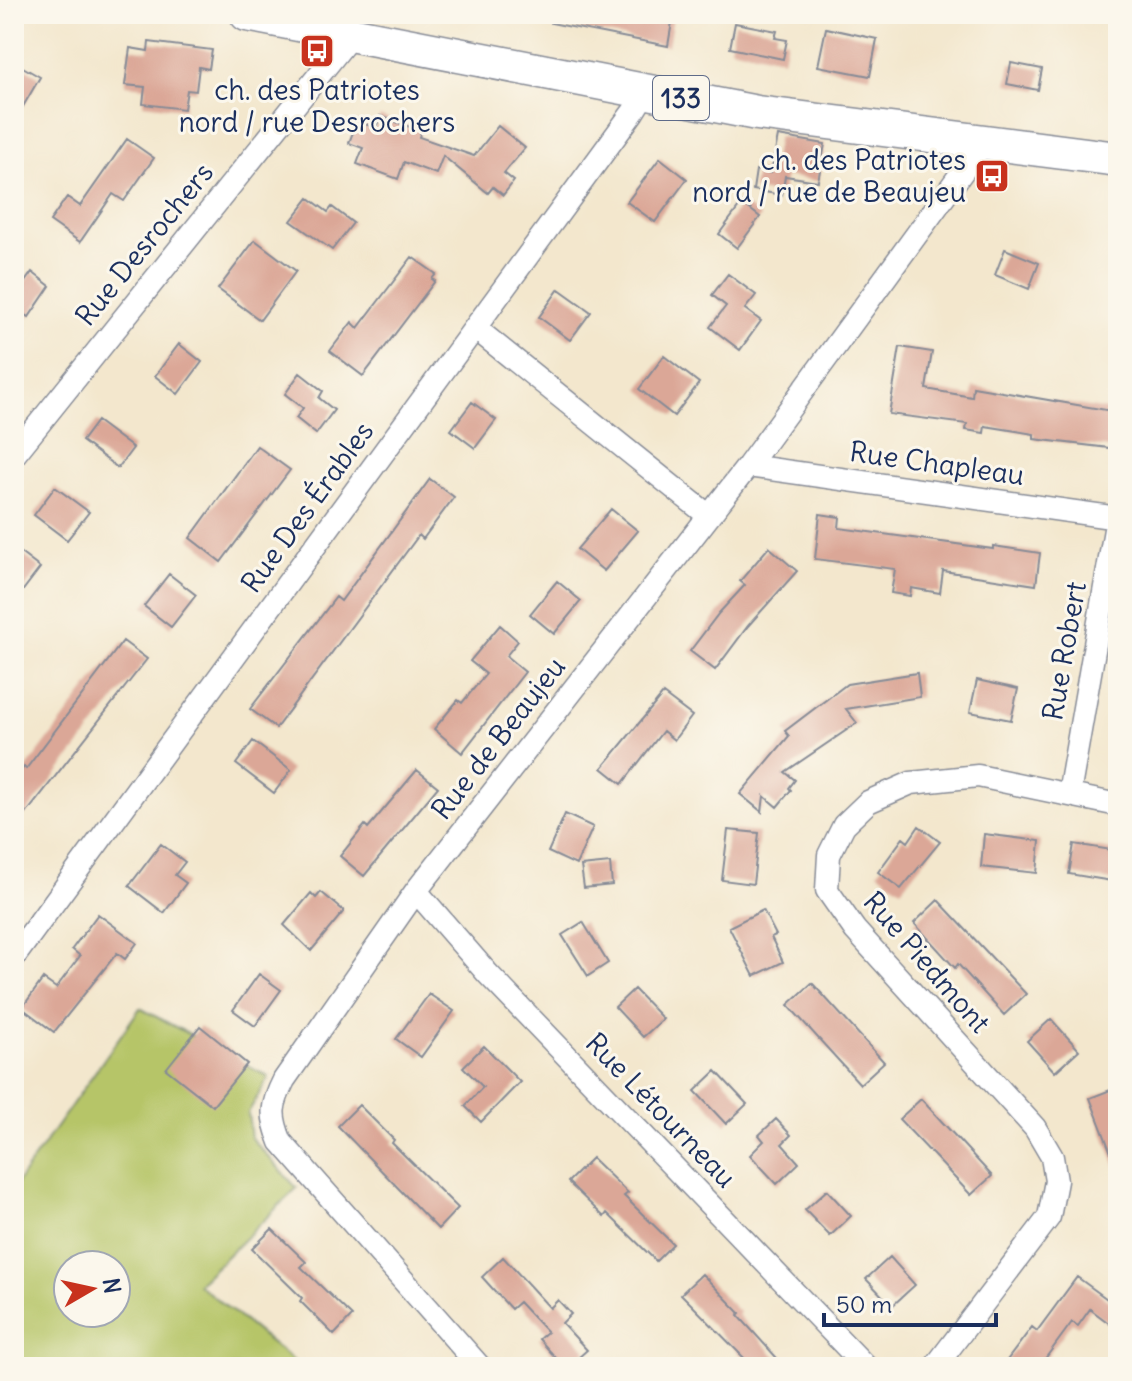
<svg xmlns="http://www.w3.org/2000/svg" width="1132" height="1381" font-family="Delius,sans-serif">
<style>
.green{fill:#b6c567;stroke:#687a62;stroke-width:2;fill-rule:evenodd}
.building{fill:#dba797}
.lines{fill:none;stroke-linecap:round;stroke-linejoin:round}
.minor-casing{stroke:#878b96;stroke-width:25}
.primary-casing{stroke:#878b96;stroke-width:37}
.minor{stroke:#fff;stroke-width:22}
.primary{stroke:#fff;stroke-width:34}
.labels{text-anchor:middle;dominant-baseline:central;stroke-width:6;stroke-linejoin:round;paint-order:stroke}
.shield{fill:#fbf7ec;stroke:#5e6b89;stroke-width:2}
.shield-label{font-size:26px;font-weight:bold;fill:#1b2f5e}
.poi-label{font-size:28px;fill:#1b2f5e;stroke:#fbf7ec}
.street-label{font-size:28px;fill:#1b2f5e;stroke:#fbf7ec}
</style>
<rect width="100%" height="100%" fill="#fbf7ec"/>
<filter id="ink" filterUnits="userSpaceOnUse"><feTurbulence type="fractalNoise" baseFrequency=".0125" numOctaves="2"/><feDisplacementMap in="SourceGraphic" scale="16" xChannelSelector="R" yChannelSelector="G"/><feConvolveMatrix kernelMatrix="1 2 1 2 8 2 1 2 1" color-interpolation-filters="sRGB"/></filter>
<filter id="wash" filterUnits="userSpaceOnUse"><feTurbulence type="fractalNoise" baseFrequency=".006" numOctaves="4" result="noise"/><feDisplacementMap in="SourceGraphic" scale="32" xChannelSelector="R" yChannelSelector="G"/><feGaussianBlur stdDeviation="1.8" result="paint"/><feColorMatrix in="noise" values="0 0 0 0 0 0 0 0 0 0 0 0 0 0 0 0 0 1.4 0 .05"/><feComposite in="paint" operator="in"/></filter>
<g filter="url(#wash)">
<rect width="100%" height="100%" fill="#f3e7cd"/>
<path class="green" d="M140,1008l129,69 -21,36 3,25 46,50 -99,96 103,83h-287v-180zM68,1265h48v48h-48z"/>
<g id="blocks">
<path class="building" d="M551,14h112l10,2 -5,30 -117,-23z
M735,23l42,8 -2,7 12,2 -4,19 -53,-11z
M826,28l51,11 -7,37 -52,-10z
M149,42l63,8 -3,19 -10,-2 -3,24 -9,-1 -3,19 -41,-5 2,-17 -20,-2 5,-37 18,3z
M14,62l26,15 -26,45z
M1011,63l31,6 -4,21 -31,-6z
M380,116l41,15 -2,6 55,19 24,-30 27,22 -21,25 10,8 -11,14 -10,-8 -5,6 -45,-37 -7,18 -32,-12 -6,17 -41,-15 6,-16 -14,-5 8,-22 19,7z
M778,136l47,8 -7,37 -33,-5 -3,19 -29,-5 3,-20 15,3z
M127,139l27,19 -30,43 -11,-7 -33,48 -30,-21 17,-24 13,9z
M660,158l27,21 -32,43 -28,-20z
M309,198l19,14 4,-5 21,16 -21,27 -41,-29z
M742,203l18,14 -23,31 -18,-14z
M255,240l41,31 -36,49 -42,-31z
M1005,249l34,14 -10,26 -34,-14z
M412,257l24,17 -4,5 3,2 -72,95 -33,-25 22,-29 6,6z
M32,272l18,14 -21,31 -15,-10v-10z
M728,274l28,21 -11,14 16,12 -21,29 -30,-23 16,-21 -14,-11z
M559,289l32,23 -21,28 -31,-23z
M179,344l23,18 -24,32 -23,-18z
M900,347l32,5 -6,37 46,8 1,-10 145,25v37l-84,-10v-5l-49,-8 -1,7 -18,-3 1,-6 -78,-10z
M664,356l35,27 -25,33 -35,-27z
M300,373l23,18 -4,7 15,12 -18,24 -20,-16 7,-10 -18,-14z
M472,402l24,18 -21,28 -24,-18z
M97,421l36,27 -15,20 -36,-27z
M257,446l33,24 -69,92 -31,-24z
M430,479l24,18 -31,42 -4,-4 -143,193 -26,-19 86,-112 5,4z
M55,487l34,25 -22,28 -33,-25z
M611,509l27,22 -34,40 -27,-22z
M820,514l20,3 -1,11 154,21v-3l47,7 -4,32 -93,-14 -3,22 -29,-5 -1,8 -19,-3 4,-24 -80,-10z
M769,547l28,24 -49,55 -33,44 -25,-19 29,-38 26,-28 -5,-4z
M14,548l26,20 -26,34z
M169,574l27,21 -25,32 -27,-21z
M557,581l24,20 -27,33 -24,-20z
M500,625l18,16 -12,15 19,16 -63,81 -28,-24 24,-29 4,3 24,-29 -16,-13z
M123,641l24,18 -122,156 -11,-9v-26l10,-13 2,2z
M917,673l3,24 -74,12 11,14 -72,49 10,8 -6,8 2,2 -14,17 -13,-11 -2,16 -22,-18 49,-58 -4,-5 62,-47z
M977,680l41,9 -7,31 -41,-8z
M663,694l29,22 -18,24 -11,-9 -41,53 -20,-16z
M253,741l38,29 -17,23 -38,-29z
M417,770l21,17 -74,89 -24,-20 25,-31 3,3z
M565,814l28,13 -17,38 -28,-13z
M919,826l21,16 -39,47 -23,-17 25,-34 5,4z
M728,830l31,3 -6,51 -31,-4z
M984,834l56,7 -3,32 -56,-6z
M161,844l24,18 -10,13 11,8 -22,30 -35,-27z
M1074,844l44,7v31l-49,-8z
M610,863l2,22 -28,3 -3,-22z
M321,892l23,19 -33,40 -27,-26 27,-32 5,5z
M938,900l88,94 -22,21 -46,-51 -3,4 -41,-45z
M763,910l13,25 -5,2 12,25 -29,14 -25,-49z
M98,914l39,29 -12,16 -8,-6 -63,79 -32,-24 21,-29 13,9 24,-32 -8,-7z
M583,922l25,41 -20,13 -26,-41z
M259,974l22,16 -26,36 -22,-16z
M812,983l72,79 -24,22 -72,-79z
M634,989l29,30 -20,18 -28,-30z
M429,994l25,17 -33,46 -25,-18z
M1051,1019l28,31 -24,22 -28,-31z
M200,1026l47,38 -34,42 -47,-37z
M484,1046l36,36 -39,40 -16,-16 18,-19 -20,-20z
M716,1071l31,33 -21,20 -31,-33z
M1118,1087v79h-2l-26,-68z
M921,1099l71,77 -21,19 -72,-76z
M359,1105l35,35 -2,3 66,65 -20,21 -100,-103z
M776,1119l15,16 -9,9 17,19 -22,21 -27,-29 14,-14 -5,-6z
M592,1158l36,35 -4,3 49,48 -17,17 -49,-48 -3,4 -36,-35z
M827,1190l24,26 -21,20 -25,-26z
M272,1229l34,33 -5,5 51,49 -18,19 -34,-34 2,-3 -50,-49z
M503,1257l47,51 8,-8 13,14 -9,9 25,27 -19,17h-4l-25,-28 8,-7 -28,-30 -8,7 -29,-32z
M890,1257l25,28 -23,21 -26,-27z
M702,1274l38,39 -2,2 47,52h-32l-72,-73z
M1077,1277l41,30v23l-28,-21 -12,17 -6,-4 -33,45h-37l30,-40 5,4z"/>
</g>
</g>
<g filter="url(#ink)">
<use href="#blocks" fill-opacity="0" stroke="#878b96" stroke-width="2"/>
<g class="lines">
<g class="minor-casing">
<path id="minor" d="M475,328l234,188
M14,455l338,-421
M748,466l370,52
M1069,794l48,-276
M416,891l72,83 378,393
M14,957l619,-845 13,-21
M480,1367l-199,-225c-11,-27 -10,-36 3,-62l132,-189 332,-425 236,-324
M935,1367l114,-150 7,-36 -4,-24 -17,-29 -180,-198 -28,-40 2,-35 15,-30 24,-23 43,-19 67,-7 140,29"/>
</g>
<g class="primary-casing">
<path id="primary" d="M247,14l510,99 361,46"/>
</g>
<use href="#minor" class="minor"/>
<use href="#primary" class="primary"/>
</g>
</g>
<defs>
<g id="bus-square" transform="scale(1.8)"><rect x="-9" y="-9" width="18" height="18" rx="4" fill="#c8321e" stroke="#fbf7ec"/><path d="M-5-6H5V4H4V6H2V4H-2V6H-4V4H-5ZM-3.5-4V0h7V-4ZM-3.5 1.2v1.5H-2V1.2ZM2 1.2v1.5H3.5V1.2Z" fill="#fff"/></g>
</defs>
<g fill-rule="evenodd">
<use href="#bus-square" x="317" y="51"/>
<use href="#bus-square" x="992" y="176"/>
</g>
<g class="labels">
<rect class="shield" x="653" y="76" width="56" height="44" rx="6"/>
<g class="shield-label">
<text x="681" y="98">133</text>
</g>
<g class="poi-label">
<text x="317" y="90">ch. des Patriotes<tspan x="317" dy="32">nord / rue Desrochers</tspan></text>
<text x="966" y="160" text-anchor="end">ch. des Patriotes<tspan x="966" dy="32">nord / rue de Beaujeu</tspan></text>
</g>
<g class="street-label">
<text transform="translate(144 244) rotate(-51)">Rue Desrochers</text>
<text transform="translate(937 463) rotate(8)">Rue Chapleau</text>
<text transform="translate(307 507) rotate(-54)">Rue Des Érables</text>
<text transform="translate(1064 651) rotate(-80)">Rue Robert</text>
<text transform="translate(498 738) rotate(-52)">Rue de Beaujeu</text>
<text transform="translate(927 962) rotate(49)">Rue Piedmont</text>
<text transform="translate(661 1110) rotate(46)">Rue Létourneau</text>
</g>
</g>
<rect width="1132" height="1381" fill="none" stroke="#fbf7ec" stroke-width="48"/>
<g transform="translate(92 1289) rotate(81)"><circle r="38" fill="#fbf7ec" stroke="#a1a7b3" stroke-width="2"/>
<path d="M0-6L14 30L0 20L-14 30Z" fill="#c8321e"/>
<text y="-12" font-size="22" font-weight="bold" text-anchor="middle" fill="#1b2f5e">N</text>
</g>
<path d="M824 1313v12h172v-12" fill="none" stroke="#1b2f5e" stroke-width="4"/>
<text x="836" y="1313" font-size="24" fill="#1b2f5e" stroke="#fbf7ec" stroke-width="6" paint-order="stroke">50 m</text>
</svg>
